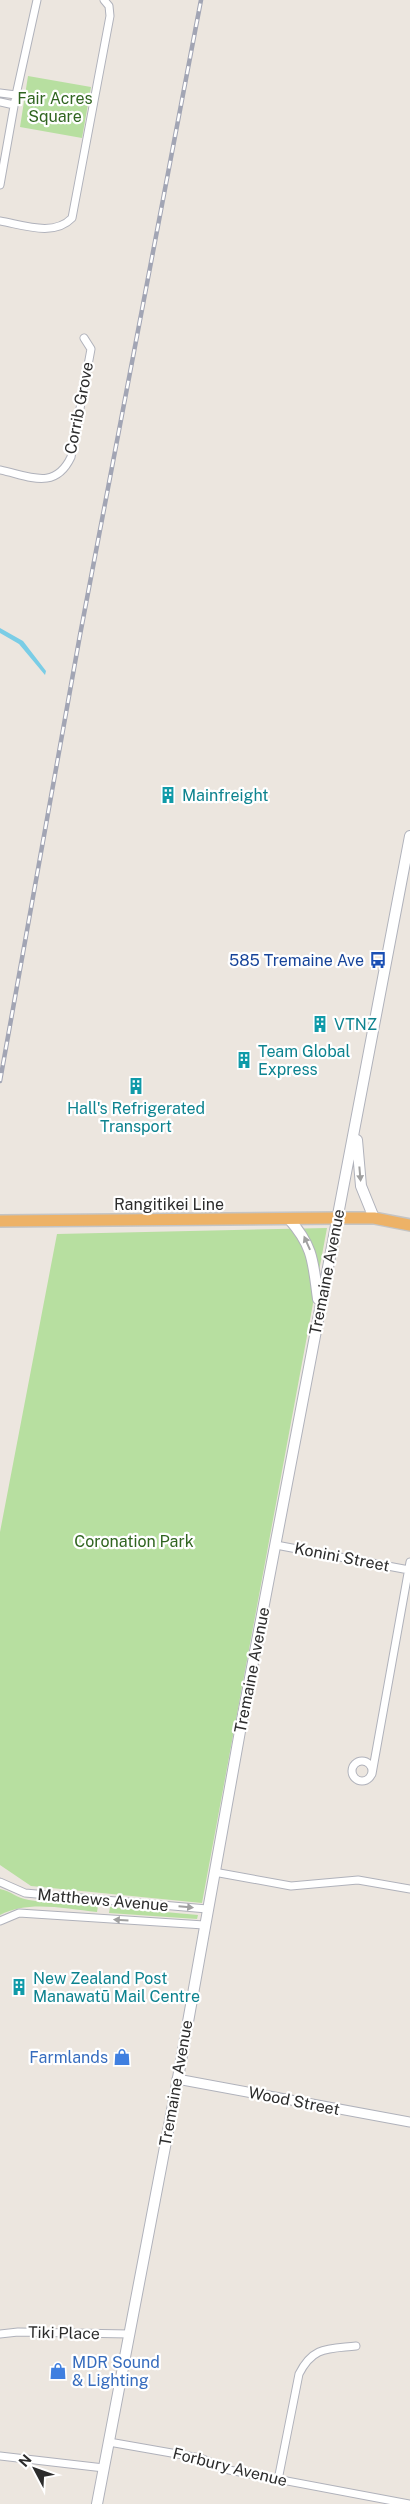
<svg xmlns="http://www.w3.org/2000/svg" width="410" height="2504" font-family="'Public Sans',sans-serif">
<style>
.green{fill:#b7dfa0}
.water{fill:#7acde6}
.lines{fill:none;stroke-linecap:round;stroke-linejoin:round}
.minor-casing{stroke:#b0b2bb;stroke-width:9}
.tertiary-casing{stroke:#b0b2bb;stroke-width:11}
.secondary-casing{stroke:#b0b2bb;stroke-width:12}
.trunk-casing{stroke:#c4c4c4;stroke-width:14}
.minor{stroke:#fff;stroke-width:7}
.tertiary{stroke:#fff;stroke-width:9}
.secondary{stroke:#fff;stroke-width:10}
.trunk{stroke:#edb267;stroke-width:11}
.rail-casing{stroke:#a2a5b4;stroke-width:4.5}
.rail{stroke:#fff;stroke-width:2.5;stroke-dasharray:8;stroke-linecap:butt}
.oneway{fill:#a0a0a0}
.labels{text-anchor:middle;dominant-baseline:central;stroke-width:4.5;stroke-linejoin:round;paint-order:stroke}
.park-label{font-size:16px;fill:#306520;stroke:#fff}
.street-label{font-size:16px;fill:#2c2c2c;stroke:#fff}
.culture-label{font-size:16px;fill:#0d838f;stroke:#fff;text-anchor:start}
.transit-label{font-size:16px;fill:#164399;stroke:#fff;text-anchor:end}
.shop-label{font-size:16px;fill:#366cbe;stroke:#fff;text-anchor:end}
</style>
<rect width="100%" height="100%" fill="#ece6df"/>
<path class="green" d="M28,76l63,11 -9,51 -62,-11z
M327,1228l-125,675 -171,-17 -31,-21v-333l57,-298z
M0,1889c11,2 16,9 29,11 23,4 46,4 69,6l-1,6c-32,-3 -68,-12 -97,3z
M110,1907l88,8 -1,4 -88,-6z"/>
<path class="water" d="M0,628l23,13 23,30 -1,4 -26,-31 -19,-11z"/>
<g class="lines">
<g class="minor-casing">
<path id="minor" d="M0,93l16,2
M0,102l14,3
M0,185l16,-90 21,-95
M0,221c23,4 54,16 72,-3l38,-202 -1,-10 -5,-6
M0,470c29,6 55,21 71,-13l20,-108 -7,-11
M276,1545l133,25
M352 1771a10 10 0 1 1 20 0a10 10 0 1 1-20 0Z
M372,1774l38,-212
M214,1872l77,14 67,-6 52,9
M0,1882l25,11 182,16
M0,1921l19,-8 185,12
M0,2334l18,-2 111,2
M109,2442l91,16 29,12 180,34
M0,2456l104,12
M278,2480l21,-106c14,-28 29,-25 57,-28"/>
</g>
<g class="tertiary-casing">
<path id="tertiary" d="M177,2079l233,43"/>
</g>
<g class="secondary-casing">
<path id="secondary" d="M357,1140l4,46 13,32
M289,1219c25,28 24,44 29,80
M97,2504l79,-415 66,-369 168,-884"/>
</g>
<g class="trunk-casing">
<path id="trunk" d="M0,1221l338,-3h36l36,7"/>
</g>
<use href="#minor" class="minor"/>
<use href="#tertiary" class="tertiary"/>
<use href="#secondary" class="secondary"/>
<use href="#trunk" class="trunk"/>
<g class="rail-casing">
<path id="rail" d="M0,1081l80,-446 121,-635"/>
</g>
<use href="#rail" class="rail"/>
</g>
<defs><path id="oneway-solid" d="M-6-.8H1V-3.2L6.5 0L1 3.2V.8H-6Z" transform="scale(1.25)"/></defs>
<g class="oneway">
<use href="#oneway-solid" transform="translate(360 1174) rotate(85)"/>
<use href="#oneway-solid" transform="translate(307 1243) rotate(-114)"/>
<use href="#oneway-solid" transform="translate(186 1907) rotate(5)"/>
<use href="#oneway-solid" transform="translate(121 1920) rotate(-177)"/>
</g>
<defs>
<g id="building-bare" transform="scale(1.35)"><path d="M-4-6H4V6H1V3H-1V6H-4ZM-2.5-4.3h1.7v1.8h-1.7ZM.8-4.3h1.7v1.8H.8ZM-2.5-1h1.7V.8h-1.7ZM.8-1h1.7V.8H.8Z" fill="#0f9aa8" stroke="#fff" stroke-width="2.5" paint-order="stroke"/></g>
<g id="bus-bare" transform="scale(1.35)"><path d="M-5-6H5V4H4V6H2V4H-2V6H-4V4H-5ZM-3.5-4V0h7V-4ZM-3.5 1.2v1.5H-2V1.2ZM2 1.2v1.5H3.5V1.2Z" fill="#1a4fb4" stroke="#fff" stroke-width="2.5" paint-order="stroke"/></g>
<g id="shop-bare" transform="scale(1.35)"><path d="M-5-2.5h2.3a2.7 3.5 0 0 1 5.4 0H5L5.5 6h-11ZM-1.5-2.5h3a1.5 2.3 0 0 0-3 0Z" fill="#3f7fe0" stroke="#fff" stroke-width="2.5" paint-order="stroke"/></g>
</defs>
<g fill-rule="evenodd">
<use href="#building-bare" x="168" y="795"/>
<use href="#bus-bare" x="378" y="960"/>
<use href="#building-bare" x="320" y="1024"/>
<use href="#building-bare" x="244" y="1060"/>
<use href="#building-bare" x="136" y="1086"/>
<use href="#building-bare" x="19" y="1987"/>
<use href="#shop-bare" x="122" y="2057"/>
<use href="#shop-bare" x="58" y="2371"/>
</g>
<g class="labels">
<g class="park-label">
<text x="55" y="98">Fair Acres<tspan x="55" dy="18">Square</tspan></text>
<text x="134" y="1541">Coronation Park</text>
</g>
<g class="street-label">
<text transform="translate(79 408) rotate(-79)">Corrib Grove</text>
<text x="169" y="1204">Rangitikei Line</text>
<text transform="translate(327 1272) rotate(-79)">Tremaine Avenue</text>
<text transform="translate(342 1557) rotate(11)">Konini Street</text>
<text transform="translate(252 1670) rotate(-79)">Tremaine Avenue</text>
<text transform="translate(103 1900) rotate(5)">Matthews Avenue</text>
<text transform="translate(176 2083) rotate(-80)">Tremaine Avenue</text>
<text transform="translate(294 2101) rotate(11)">Wood Street</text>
<text transform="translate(64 2333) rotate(1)">Tiki Place</text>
<text transform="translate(230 2467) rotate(14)">Forbury Avenue</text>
</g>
<g class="culture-label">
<text x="182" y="795">Mainfreight</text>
<text x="334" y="1024">VTNZ</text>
<text x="258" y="1051">Team Global<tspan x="258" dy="18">Express</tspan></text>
<text x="136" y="1108" text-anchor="middle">Hall's Refrigerated<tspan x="136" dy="18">Transport</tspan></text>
<text x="33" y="1978">New Zealand Post<tspan x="33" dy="18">Manawatū Mail Centre</tspan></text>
</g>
<g class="transit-label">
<text x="364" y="960">585 Tremaine Ave</text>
</g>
<g class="shop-label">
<text x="108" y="2057">Farmlands</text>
<text x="72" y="2362" text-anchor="start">MDR Sound<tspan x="72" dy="18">&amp; Lighting</tspan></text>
</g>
</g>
<g transform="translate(35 2469) rotate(311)" stroke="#ffffff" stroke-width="4" paint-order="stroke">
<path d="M0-4L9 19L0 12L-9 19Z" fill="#2c2c2c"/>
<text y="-8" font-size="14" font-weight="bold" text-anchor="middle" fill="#2c2c2c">N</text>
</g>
</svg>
